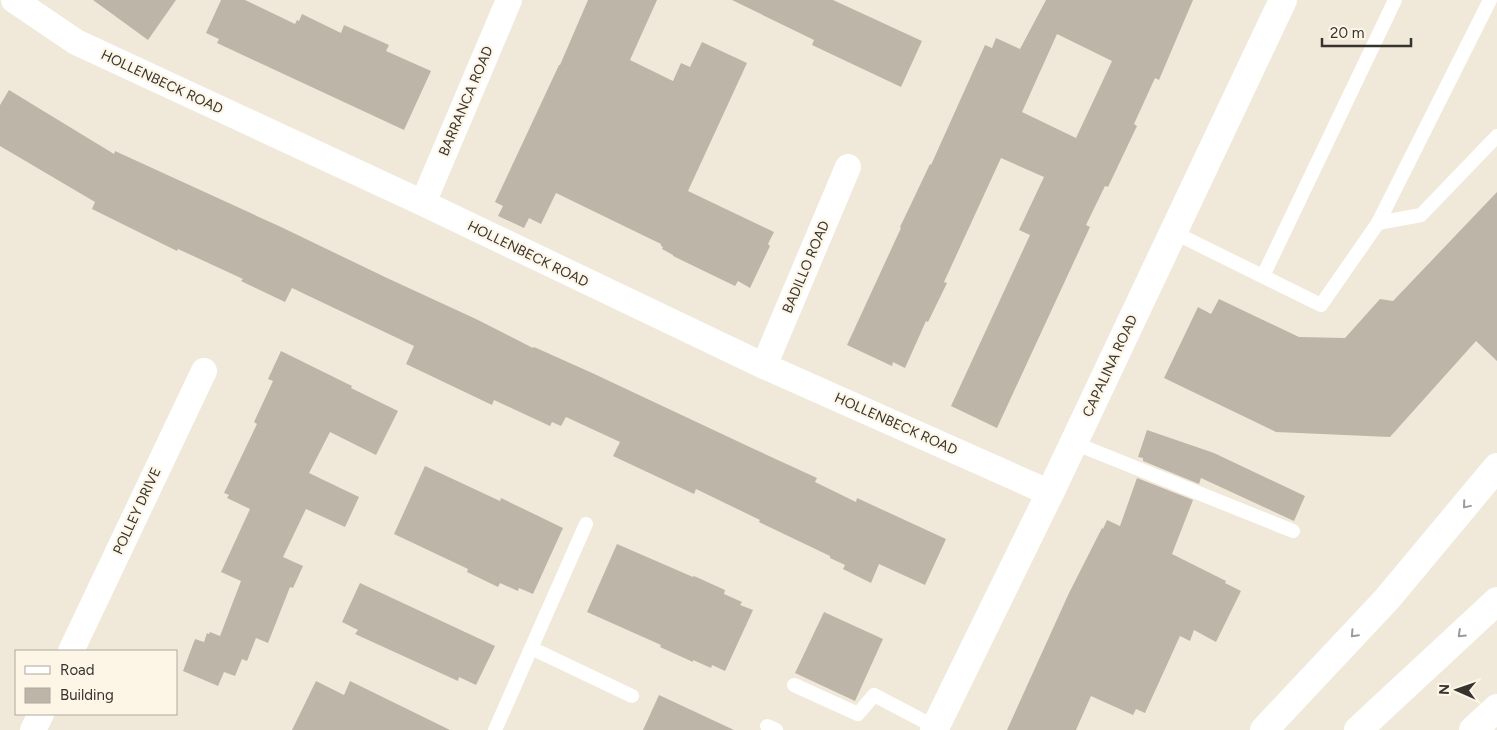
<svg xmlns="http://www.w3.org/2000/svg" width="1497" height="730" font-family="Figtree,sans-serif">
<style>
.building{fill:#bdb6a8;fill-rule:evenodd}
.lines{fill:none;stroke-linecap:round;stroke-linejoin:round}
.service{stroke:#fff;stroke-width:14}
.minor{stroke:#fff;stroke-width:26}
.tertiary{stroke:#fff;stroke-width:28}
.motorway{stroke:#fff;stroke-width:28}
.oneway{stroke:#9b9a97}
.labels{text-anchor:middle;dominant-baseline:central;stroke-width:4.5;stroke-linejoin:round;paint-order:stroke}
.street-label{font-size:14px;fill:#37342f;stroke:#fdf6e7}
</style>
<rect width="100%" height="100%" fill="#f0e9da"/>
<path class="building" d="M93,0h83l-28,40z
M221,0h24l50,24 2,-4 2,1 3,-7 39,19 3,-8 45,20 -3,6 45,20 -27,59 -187,-87 2,-4 -13,-6z
M588,0h69l-27,60 43,21 8,-18 9,4 12,-25 45,21 -59,128 86,41 -6,12 2,2 -20,42 -12,-7 -3,5 -62,-30v-1l-11,-6 1,-2 -2,-1v-2l-105,-51 -15,31 -12,-6 -5,10 -26,-12 5,-10 -8,-4 64,-137h1z
M732,0h101l89,41 -21,46 -89,-42 2,-5z
M1046,0h147l-34,80 -4,-2 -21,46 3,2 -29,61 -3,-1 -19,39 4,2 -93,201 -46,-22 79,-171 -11,-5 25,-53 -43,-19 -57,124 3,1 -19,39 -2,-1 -21,47 -12,-6 -1,4 -45,-21 54,-117 -1,-1 12,-25 18,-38 1,1 54,-120 7,3 4,-10 24,11zM1057,34l55,27 -36,77 -54,-26z
M9,90l105,64 1,-3 166,76 106,51 89,41 57,29 1,-1 56,25 164,77 63,29 -2,4 41,20 1,-4 89,41 -21,46 -46,-21 -8,19 -28,-14 2,-4 -15,-7v-2l-71,-34 1,-2 -64,-31 -2,5 -81,-38 7,-14 -54,-25 -5,9 -9,-4 -2,4 -56,-26 -2,5 -86,-41 8,-18 -122,-58 -7,14 -44,-21 2,-2 -65,-30 -1,2 -85,-42 3,-7 -95,-56v-41z
M1497,192v169l-21,-20 -86,96 -114,-5 -112,-54 34,-71 13,7 8,-15 80,38 46,1 35,-39 13,2z
M281,351l71,35 -1,2 47,23 -22,44 -46,-23 -21,41 50,24 -14,30 -39,-18 -23,48 20,9 -10,22 -3,-1 -22,56 -12,-5 -9,23 -5,-2 -7,17 -11,-4 -6,14 -35,-15 12,-32 9,3 3,-9 2,1 1,-2 10,4 21,-55 -20,-9 29,-63 -23,-11 2,-3 -5,-2 33,-69 -3,-2 19,-41 -5,-2z
M1147,430l67,23 91,43 -11,25 -93,-43 -2,6 -56,-23v-3l-5,-1z
M425,466l75,35 1,-3 62,30 -30,66 -14,-6 -1,3 -18,-8 -2,4 -31,-15 1,-3 -74,-35z
M1137,478l56,22 -21,54 54,27 -1,2 16,8 -25,51 -22,-12 -4,11 -10,-5 -35,77 -9,-4 -3,6 -42,-19 -15,34h-69l62,-137 33,-65 1,1 4,-9 13,6z
M617,544l76,33 1,-1 31,14 -1,4 18,8 -2,3 13,5 -28,61 -13,-6 -1,3 -18,-8v2l-33,-15 1,-2 -74,-33z
M360,583l135,63 -19,39 -17,-8 -1,4 -103,-47 3,-4 -16,-8z
M824,612l59,27 -28,62 -60,-28z
M316,681l28,14 6,-14 100,49h-158z
M659,695l75,35h-91z"/>
<g class="lines">
<path class="service" d="M1378,223l43,-8 76,-79
M1173,232l148,73 57,-82 112,-223
M1263,276l132,-276
M1074,443l219,88
M531,648l101,48
M794,685l64,29 16,-19 61,32
M767,726l9,4
M495,730l91,-206"/>
<path class="minor" d="M14,0l62,42 347,161 341,163 286,127
M423,203l86,-203
M764,366l84,-199
M71,651l133,-280
M33,730l8,-16"/>
<path class="tertiary" d="M934,730l116,-237 233,-493"/>
<path class="motorway" d="M1264,730l123,-131 110,-132
M1358,730l139,-129
M1473,730l24,-22"/>
</g>
<defs><path id="oneway-chevron" d="M-2-3.5L2.5 0L-2 3.5" fill="none" stroke-width="1.6" stroke-linecap="round" stroke-linejoin="round" transform="scale(1.25)"/></defs>
<g class="oneway">
<use href="#oneway-chevron" transform="translate(1466 505) rotate(130)"/>
<use href="#oneway-chevron" transform="translate(1354 634) rotate(133)"/>
<use href="#oneway-chevron" transform="translate(1461 634) rotate(137)"/>
</g>
<g class="labels">
<g class="street-label">
<text transform="translate(162 82) rotate(25)">HOLLENBECK ROAD</text>
<text transform="translate(466 101) rotate(-67)">BARRANCA ROAD</text>
<text transform="translate(528 254) rotate(26)">HOLLENBECK ROAD</text>
<text transform="translate(806 267) rotate(-67)">BADILLO ROAD</text>
<text transform="translate(1110 366) rotate(-65)">CAPALINA ROAD</text>
<text transform="translate(896 424) rotate(24)">HOLLENBECK ROAD</text>
<text transform="translate(137 511) rotate(-65)">POLLEY DRIVE</text>
</g>
</g>
<rect x="15" y="650" width="162" height="65" fill="#fdf6e7" stroke="#aea89d"/>
<rect x="25" y="666" width="25" height="8" fill="#ffffff" stroke="#aea89d"/>
<text x="60" y="675" font-size="15" fill="#37342f">Road</text>
<rect x="25" y="688" width="25" height="15" fill="#bdb6a8" stroke="#aea89d"/>
<text x="60" y="700" font-size="15" fill="#37342f">Building</text>
<g transform="translate(1457 690) rotate(272)" stroke="#fdf6e7" stroke-width="4" paint-order="stroke">
<path d="M0-4L9 19L0 12L-9 19Z" fill="#37342f"/>
<text y="-8" font-size="14" font-weight="bold" text-anchor="middle" fill="#37342f">N</text>
</g>
<path d="M1322 38v8h89v-8" fill="none" stroke="#37342f" stroke-width="2.5"/>
<text x="1330" y="38" font-size="15" fill="#37342f" stroke="#fdf6e7" stroke-width="4" paint-order="stroke">20 m</text>
</svg>
